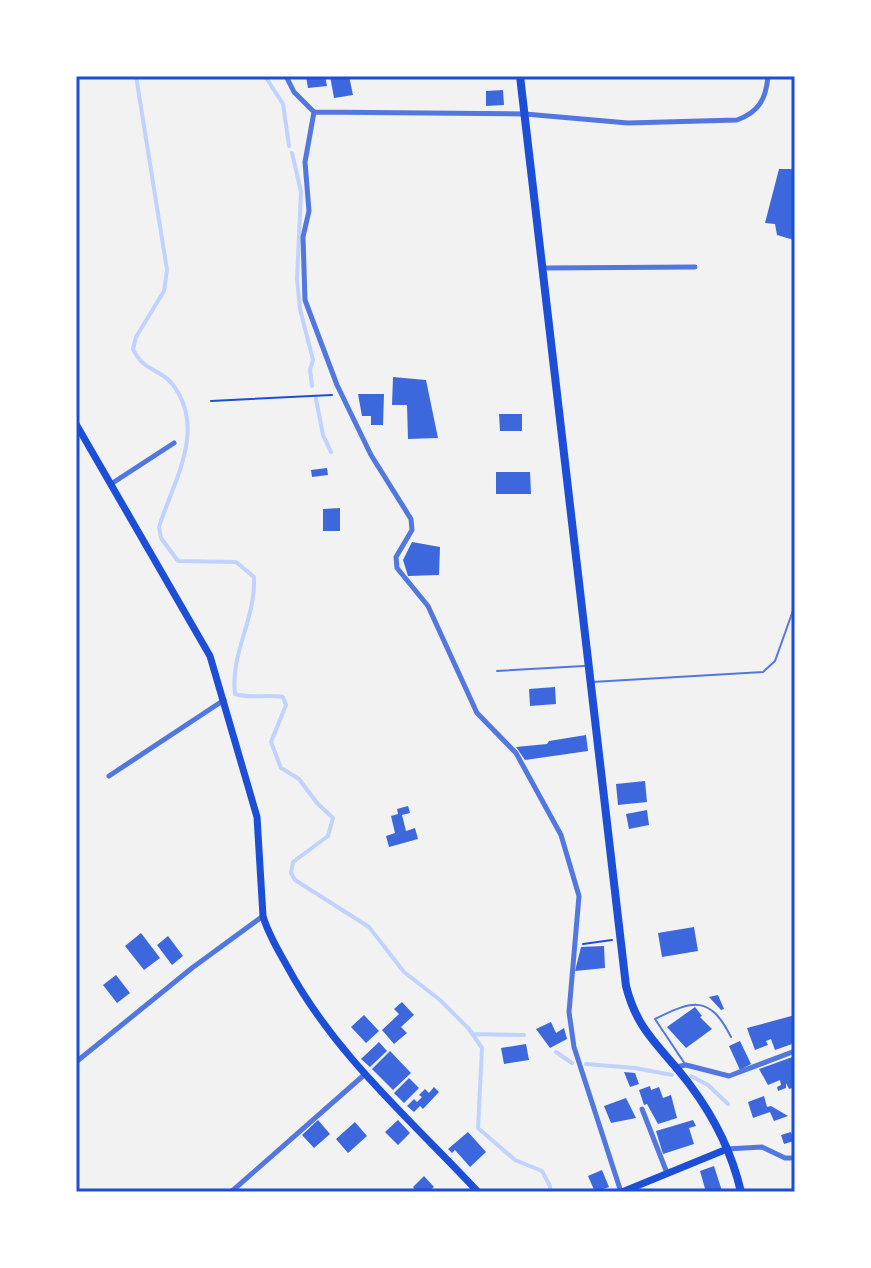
<svg xmlns="http://www.w3.org/2000/svg" width="871" height="1268" font-family="Figtree,sans-serif">
<style>
.lines{fill:none;stroke-linecap:round;stroke-linejoin:round}
.stream{stroke:#bfd3fe;stroke-width:4}
.building{fill:#3d67dc}
.path{stroke:#1d4ed8;stroke-width:2}
.service{stroke:#5277de;stroke-width:2}
.minor{stroke:#5277de;stroke-width:5}
.secondary{stroke:#1d4ed8;stroke-width:7}
.primary{stroke:#1d4ed8;stroke-width:8}
.neatline{fill:none;stroke:#1d4ed8;stroke-width:3}
</style>
<rect width="100%" height="100%" fill="#f2f2f2"/>
<g class="lines">
<path class="stream" d="M136,76l31,194 -3,21 -28,46 -3,12c11,24 28,19 40,36 34,45 0,97 -14,142l2,11 17,23 58,1 18,15c2,42 -24,76 -19,117 14,5 32,0 48,3l3,8 -15,37 10,26 18,11 18,24 16,15 -5,18 -35,26 -2,11 4,7 74,47 35,45 36,28 29,29 13,19 -4,80 37,32 27,11 8,15v6
M265,76l18,28 6,42
M292,153l9,39 -4,87 3,30 13,51 -3,10 2,16
M316,399l7,36 8,17
M472,1034l52,1
M556,1052l16,11
M586,1064l49,4 37,7
M691,1076l17,9 20,19"/>
</g>
<path class="building" d="M306,76h19l2,10 -19,2z
M330,76h19l4,19 -19,3z
M503,90l1,15 -18,1v-15z
M779,169h16l-1,71 -17,-5 -2,-11 -10,-1z
M393,377l33,3 12,58 -30,1 -1,-34h-15z
M358,394h26l-1,31h-12v-9h-9z
M499,414h23v17h-22z
M327,468l1,7 -16,2 -1,-7z
M496,472h34l1,22h-35z
M340,508v23h-17v-22z
M412,542l28,5 -1,28 -31,1 -5,-16z
M555,687l1,17 -26,2 -1,-17z
M586,735l2,16 -63,9 -9,-13 31,-3 2,-3z
M645,781l2,21 -29,3 -2,-21z
M408,806l2,7 -8,2 4,16 9,-3 3,11 -29,8 -3,-11 9,-3 -4,-17 7,-2 -1,-5z
M647,810l2,15 -20,4 -3,-15z
M694,927l4,24 -36,6 -4,-24z
M141,933l19,25 -16,12 -19,-24z
M168,936l15,20 -11,9 -15,-20z
M604,946l1,22 -30,3 6,-24z
M116,975l14,18 -13,10 -14,-18z
M718,995l6,14 -3,1 -12,-13z
M402,1002l12,13 -13,12 6,6 -13,11 -12,-14 17,-16 -5,-5z
M695,1007l7,9 -2,1 12,12 -26,19 -19,-21z
M364,1015l15,16 -13,12 -15,-16z
M795,1015v28l-20,7 -4,-11 -5,2 2,4 -13,5 -8,-22z
M551,1022l5,11 8,-5 3,11 -17,9 -14,-19z
M740,1041l11,23 -11,6 -11,-24z
M379,1042l8,9 -17,16 -9,-8z
M526,1044l3,16 -25,4 -3,-16z
M390,1051l21,22 -18,17 -21,-21z
M795,1056v31l-6,2 -3,-6v5l-8,3 -1,-4 4,-2 -1,-5 -12,5 -9,-16z
M624,1072l11,1 4,11 -9,3z
M409,1078l10,10 -15,15 -10,-10z
M650,1086l1,4 8,-3 4,11 8,-3 6,23 -19,6 -11,-20 -3,1 -5,-15z
M434,1087l5,5 -16,17 -3,-3 -6,6 -7,-6 7,-7 3,3 5,-5 -3,-2 6,-6 4,4z
M764,1096l3,11 4,-1 17,10 -14,5 -4,-9 -17,6 -5,-16z
M626,1098l10,20 -25,5 -7,-17z
M318,1120l12,14 -16,14 -12,-13z
M398,1120l12,13 -12,12 -13,-13z
M693,1120l3,6 -7,2 5,16 -31,10 -7,-23z
M355,1122l12,14 -19,17 -12,-14z
M468,1132l18,20 -16,15 -15,-17 -3,3 -4,-4z
M791,1132l3,9 -10,3 -3,-9z
M714,1166l8,25 -16,1 -6,-21z
M602,1170l7,17 -14,5 -7,-16z
M424,1176l10,11 -6,5h-11l-4,-5z"/>
<g class="lines">
<path class="path" d="M211,401l121,-6
M583,944l29,-4"/>
<path class="service" d="M497,671l87,-5
M592,682l171,-10 12,-11 20,-56
M685,1064l-30,-45c38,-19 55,-24 76,18"/>
<path class="minor" d="M286,76l8,16 20,20 -9,50 4,49 -6,26 2,63 32,85 34,70 40,64 1,11 -16,27 1,11 31,38 49,107 39,40 45,82 18,61 -10,116 5,35 47,145
M314,112l211,2 103,9 109,-3c22,-8 29,-21 31,-44
M543,268l152,-1
M111,484l63,-41
M109,776l115,-76
M76,1062l116,-94 71,-52
M676,1067l10,-2 43,11 66,-25
M642,1109l25,64
M727,1149l35,-2 23,11h10
M231,1192l133,-117"/>
<path class="secondary" d="M76,424l134,232 47,161 6,99c5,18 15,34 24,50 48,89 123,153 191,226
M622,1192l105,-43"/>
<path class="primary" d="M520,76l106,910c12,48 37,62 64,99 24,32 42,68 51,107"/>
</g>
<rect width="871" height="1268" fill="none" stroke="#ffffff" stroke-width="156"/>
<rect x="78" y="78" width="715" height="1112" class="neatline"/>
</svg>
